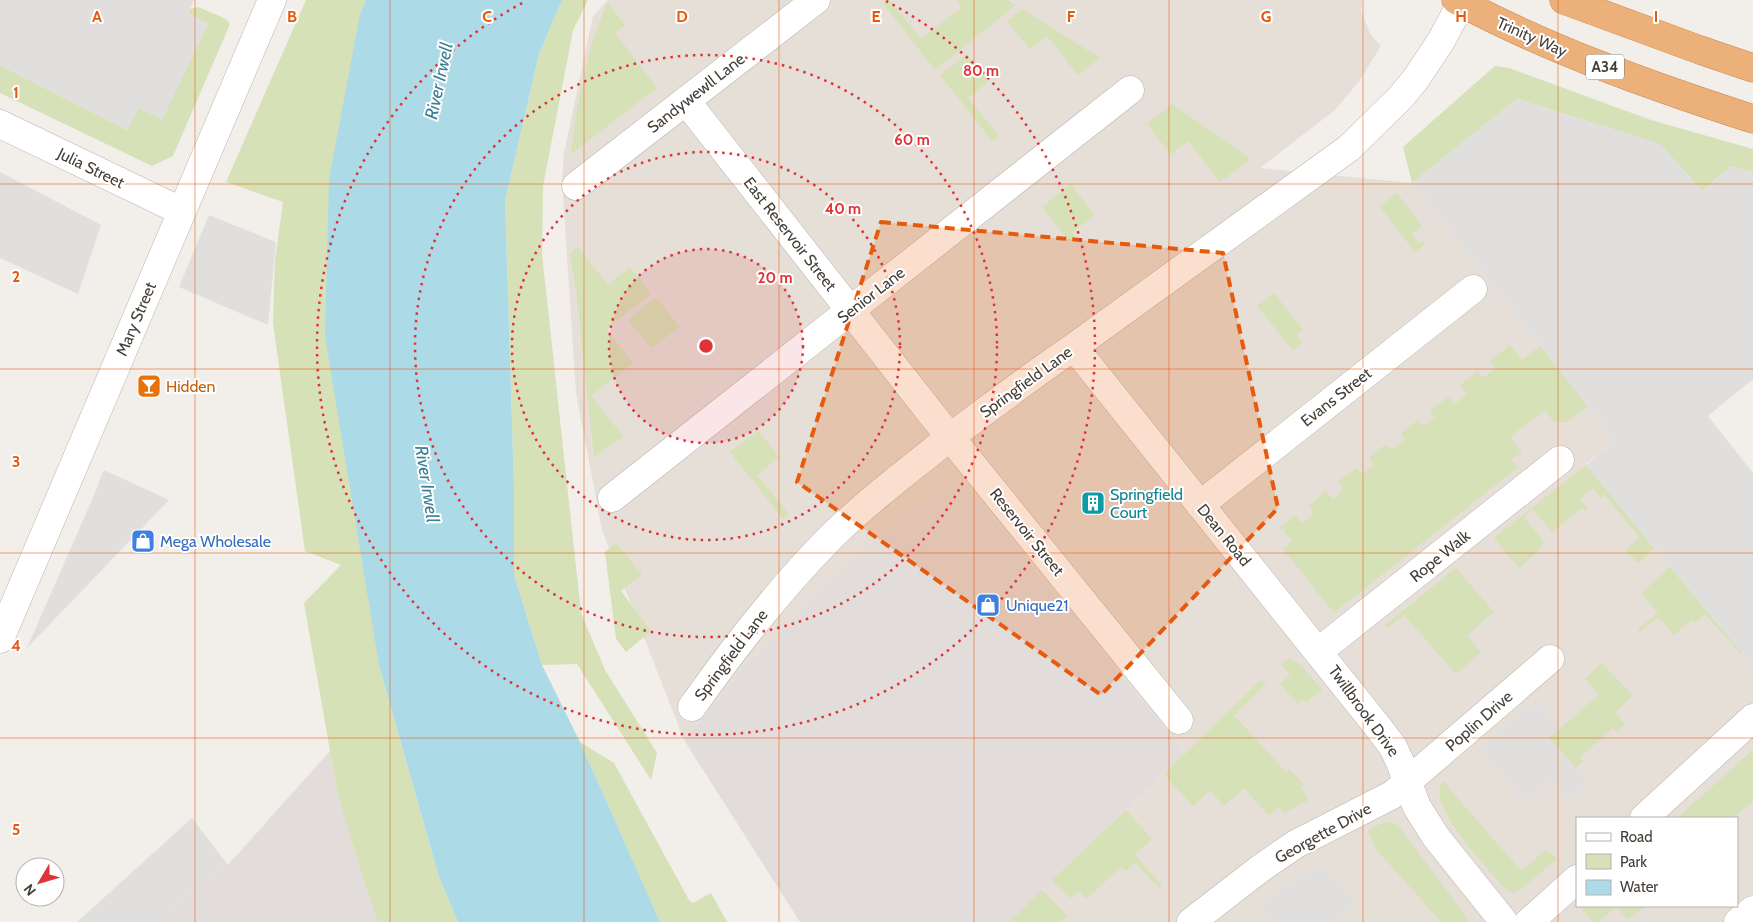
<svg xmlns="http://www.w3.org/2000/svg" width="1753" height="922" font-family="Cabin,sans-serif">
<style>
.residential{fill:#e5dfd7;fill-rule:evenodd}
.industrial{fill:#e2ddda}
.green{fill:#d6e1b7}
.parking{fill:#e1dfdd}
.water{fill:#addae7}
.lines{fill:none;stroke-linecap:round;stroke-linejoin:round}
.minor-casing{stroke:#bdb4ac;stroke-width:29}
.highway-casing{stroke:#ca844b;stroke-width:29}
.minor{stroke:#fff;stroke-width:28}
.highway{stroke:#ecb17a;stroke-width:28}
.marked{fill:#e8590c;fill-opacity:0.2;stroke:#e8590c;stroke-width:4;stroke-dasharray:10 6;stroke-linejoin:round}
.grid{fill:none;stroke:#e8590c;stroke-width:1;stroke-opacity:0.55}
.ring{fill:none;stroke:#df3338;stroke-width:2.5;stroke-dasharray:2.5 5}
.labels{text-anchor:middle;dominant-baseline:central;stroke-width:4;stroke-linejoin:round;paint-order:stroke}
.shield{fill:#fff;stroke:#7d7874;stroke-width:1}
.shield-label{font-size:15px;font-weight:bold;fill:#453e38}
.street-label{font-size:16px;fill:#453e38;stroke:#fff}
.food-label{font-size:16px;fill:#c56008;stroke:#fff;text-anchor:start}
.culture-label{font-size:16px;fill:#0d838f;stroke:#fff;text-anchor:start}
.shop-label{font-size:16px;fill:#366cbe;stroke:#fff;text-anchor:start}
.water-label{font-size:18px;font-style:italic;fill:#3a7f95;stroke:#fff}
.grid-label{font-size:16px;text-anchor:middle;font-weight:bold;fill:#e8590c;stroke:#fff;stroke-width:4;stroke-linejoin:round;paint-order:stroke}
.centre{fill:#df3338;stroke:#fff;stroke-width:2.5}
.ring-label{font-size:15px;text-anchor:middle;font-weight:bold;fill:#df3338;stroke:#fff;stroke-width:4;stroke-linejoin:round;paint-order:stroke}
</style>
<rect width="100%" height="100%" fill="#f2eee9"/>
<path class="residential" d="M608,0h754l-1,12 10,23 10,11 -21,34 -25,30 -75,58 152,15 203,258 -29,23 167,202v256h-744l176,-169 -213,-260 -25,-12 -127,110 -81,82 -55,67 -82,-210 -26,-137 -14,-213 2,-27 29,-137zM1577,818h160v88h-160z"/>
<path class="industrial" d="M947,481l25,12 213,260 -176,169h-209l-116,-182 55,-67 81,-82 87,-79z
M330,751l8,45 28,92 12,34h-220l70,-57z"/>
<path class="green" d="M306,0h60l-6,14 19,651 60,212 19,45h-80l-12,-34 -28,-92 -34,-193 37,-38 -36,-14 -32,-228 2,-63 8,-58 -57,-20z
M562,0h26l-15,30 -30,156 -1,68 39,359 24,57 52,83 -6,27 -74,-116 -35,1 -28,-90v-89l-9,-285 34,-147z
M886,0h4l31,39 41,-32 -5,-7h50l9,5 -81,65 -52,-67z
M607,2l18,23 -10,8 42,55 -86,66 5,-40 14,-64z
M198,7l28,12 4,5 -57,132 -21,10 -152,-73v-28l127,65 11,-23 24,12 46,-95 -20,-11 2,-4z
M1022,9l78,49 -22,17 -31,-39 -17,13 -23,-28z
M967,54l22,27 -21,17 31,38 -7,5 -52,-66z
M1495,66l14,2 142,52 102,29v23l-22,-6 -29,25 -42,-47 -143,-45 -105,84 -9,-36z
M1172,104l76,53 2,3 -30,22 -32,-41 -18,13 -23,-30z
M1071,184l23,31 -22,18 3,3 -6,5 -27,-34z
M1397,193l25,33 -10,8 7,9 4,-2 2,3 -10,8 -35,-45z
M578,247l30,38 22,-18 21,27 -45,35 27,34 -42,33 32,40 -29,21 -18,-167 -6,-36z
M1274,293l29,37 -7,5 6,7 -9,8 -36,-44z
M656,297l24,30 -29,21 -23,-28z
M1510,345l12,15 18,-14 48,60 -21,16h-13l-9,-12 -35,27 12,15 -11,8 7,7 -184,146 -51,-64 9,-8 -10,-13 -3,2 -1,-1 17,-14 7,8 12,-10 -5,-7 16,-15 8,8 11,-9 -6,-8 18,-14 6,6 12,-9 -5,-7 17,-14 6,6 13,-11 -4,-6 17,-13 5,6 12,-9 -5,-7 18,-13 7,7 12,-10 -7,-9 18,-14 5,7 12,-9 -5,-8z
M758,430l21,27 -22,18 32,39 -6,5 -53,-67z
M1586,465l68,83 -16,15 -13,-13 15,-12 -35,-43 -4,3 -8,-10 -13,11 8,10 -3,2 -3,-3 -30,24 -19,-23 -9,8 20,25 -8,11 -17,15 -25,-30z
M616,543l26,31 -21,17 30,40 -25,21 -10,-13 -11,-87z
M1670,567l72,86 -1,1 -36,-40 -10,9 -3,-3 -18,15 -16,-18 -19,16 -1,-3 20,-18 -17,-19z
M1456,568l38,44 -27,23 14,17 -25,22 -52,-59 -16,13 -3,-3z
M1288,659l13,6 21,25 -15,12 -4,-3 -5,5 -18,-20 10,-10 -9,-10z
M1602,663l31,33 -18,16 10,12 -8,8 -4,-4 -33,29 3,4 -8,7 -26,-30 50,-43 -14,-16z
M1261,680l5,4 -32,31 52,57 3,-3 15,16 -3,3 7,12 -24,13 -5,-6 -10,9 -25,-28 -20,18 -14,-16 -17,16 -29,-32z
M580,742l34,21 75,137 4,3 18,-10 16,29h-67z
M1753,750v51l-20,17h-56z
M1443,781l78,90 25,-21 2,3 2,-1 7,7 -36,30 -9,4 -7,-5c-15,-16 -82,-87 -62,-107z
M1126,810l26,29 -17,16 27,30 -3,3 -24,-25 -9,8 -5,-4 -35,32 -7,-8 -9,7 -18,-18z
M1384,822l11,2 6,5 69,93h-29l-66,-74 -7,-18z
M1042,890l25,26 -6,6h-52z
M1584,906h62l-18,13 -12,-12 -18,15h-6l-11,-14z"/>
<path class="parking" d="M0,0h194l-6,13 20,11 -46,96 -23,-12 -12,22 -127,-65z
M1517,99l143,45 42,47 29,-25 22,6v207l-45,37 45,57v193l-167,-201 29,-24 -203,-258z
M0,172l101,53 -23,69 -78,-36z
M209,215l67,27 -8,83 -89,-38z
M104,470l65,30 -142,148 64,-146z
M1537,700l24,27 -12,11 40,45 -20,18 -18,-21 -26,22 -46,-53z
M192,818l36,47 -70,57h-81z
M1320,864l36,39 -21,19h-62l-13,-14 42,-37 6,5z"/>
<path class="water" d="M366,0h196l-23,54 -34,147 9,285v89l28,90 38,77 80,180h-202l-19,-45 -60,-212 -54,-329 4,-157 31,-165z"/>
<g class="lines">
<g class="minor-casing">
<path id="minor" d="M686,101l247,315 246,304
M0,124l181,87
M576,186l240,-186
M1074,347l304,380 15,20 7,15 17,45 19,30 68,85
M612,498l518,-408
M1200,505l273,-216
M0,639l272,-639
M1319,651l241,-191
M692,707c43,-61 88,-119 141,-172 36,-35 77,-66 116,-97 42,-31 82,-62 125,-91l275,-199 51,-50 15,-18 26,-39 22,-41
M1644,818l109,-100
M1191,922l70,-54 35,-24 96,-49 158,-136
M1529,922l48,-43
M1738,922l15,-12"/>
</g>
<g class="highway-casing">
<path id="highway" d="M1456,0c94,50 195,86 297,119
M1564,0l136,50 53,18"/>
</g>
<use href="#minor" class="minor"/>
<use href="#highway" class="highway"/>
</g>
<path class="marked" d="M881,222l342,31 55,255 -177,187 -304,-213z"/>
<path class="grid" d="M195,0v922M390,0v922M584,0v922M779,0v922M974,0v922M1169,0v922M1363,0v922M1558,0v922M0,184h1753M0,369h1753M0,553h1753M0,738h1753"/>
<circle cx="706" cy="346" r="97" fill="#df3338" fill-opacity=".12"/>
<g class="ring">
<circle cx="706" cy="346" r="97"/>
<circle cx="706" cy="346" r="194"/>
<circle cx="706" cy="346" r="291"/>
<path d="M886 1A389 389 0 1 1 526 1"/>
</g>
<defs>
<g id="bar-square" transform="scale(1.25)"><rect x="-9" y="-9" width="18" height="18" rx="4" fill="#e8710a" stroke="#fff"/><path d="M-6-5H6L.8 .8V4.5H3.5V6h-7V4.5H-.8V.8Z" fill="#fff"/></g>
<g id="building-square" transform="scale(1.25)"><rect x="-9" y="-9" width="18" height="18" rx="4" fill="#0f9aa8" stroke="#fff"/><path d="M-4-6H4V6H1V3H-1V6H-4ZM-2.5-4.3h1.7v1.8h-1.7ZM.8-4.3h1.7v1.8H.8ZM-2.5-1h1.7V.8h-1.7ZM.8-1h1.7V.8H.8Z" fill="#fff"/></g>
<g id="shop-square" transform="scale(1.25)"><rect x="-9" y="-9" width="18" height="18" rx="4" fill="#3f7fe0" stroke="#fff"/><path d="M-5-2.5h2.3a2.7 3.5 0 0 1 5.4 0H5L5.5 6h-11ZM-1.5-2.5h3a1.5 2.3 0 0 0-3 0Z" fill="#fff"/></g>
</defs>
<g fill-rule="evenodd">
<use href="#bar-square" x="149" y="386"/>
<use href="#building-square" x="1093" y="503"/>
<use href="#shop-square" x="143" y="541"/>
<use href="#shop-square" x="988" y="605"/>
</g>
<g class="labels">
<rect class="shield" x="1586" y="54.5" width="38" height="25" rx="4"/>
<g class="shield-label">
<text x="1605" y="67">A34</text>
</g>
<g class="street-label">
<text transform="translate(1532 37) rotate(24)">Trinity Way</text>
<text transform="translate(696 93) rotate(-38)">Sandywewll Lane</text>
<text transform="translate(91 168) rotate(26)">Julia Street</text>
<text transform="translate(790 234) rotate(52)">East Reservoir Street</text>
<text transform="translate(871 295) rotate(-38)">Senior Lane</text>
<text transform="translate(136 319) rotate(-67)">Mary Street</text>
<text transform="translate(1026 382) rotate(-36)">Springfield Lane</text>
<text transform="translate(1336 397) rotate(-38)">Evans Street</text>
<text transform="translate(1027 532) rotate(51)">Reservoir Street</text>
<text transform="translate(1224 535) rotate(51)">Dean Road</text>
<text transform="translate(1440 556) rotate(-39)">Rope Walk</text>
<text transform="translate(731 655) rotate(-53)">Springfield Lane</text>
<text transform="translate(1364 711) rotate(54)">Twillbrook Drive</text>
<text transform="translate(1479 721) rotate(-41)">Poplin Drive</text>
<text transform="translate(1323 833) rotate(-29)">Georgette Drive</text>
</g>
<g class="food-label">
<text x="166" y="386">Hidden</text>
</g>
<g class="culture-label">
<text x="1110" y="494">Springfield<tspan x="1110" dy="18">Court</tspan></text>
</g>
<g class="shop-label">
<text x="160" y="541">Mega Wholesale</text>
<text x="1006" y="605">Unique21</text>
</g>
<g class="water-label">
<text transform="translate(439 81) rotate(-78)">River Irwell</text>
<text transform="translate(427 484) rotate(81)">River Irwell</text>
</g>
</g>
<g class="grid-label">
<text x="97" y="22">A</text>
<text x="292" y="22">B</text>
<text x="487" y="22">C</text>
<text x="682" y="22">D</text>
<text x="876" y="22">E</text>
<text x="1071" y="22">F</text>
<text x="1266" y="22">G</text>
<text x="1461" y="22">H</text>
<text x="1656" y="22">I</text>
<text x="16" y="98">1</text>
<text x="16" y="282">2</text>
<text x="16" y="467">3</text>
<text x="16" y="651">4</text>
<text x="16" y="835">5</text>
</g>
<circle cx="706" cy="346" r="8" class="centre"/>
<g class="ring-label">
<text x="981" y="76">80 m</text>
<text x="912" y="145">60 m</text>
<text x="843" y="214">40 m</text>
<text x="775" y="283">20 m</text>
</g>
<rect x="1576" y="817" width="162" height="90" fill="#ffffff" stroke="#b5b2af"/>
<rect x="1586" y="833" width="25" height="8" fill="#ffffff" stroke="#b5b2af"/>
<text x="1620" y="842" font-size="15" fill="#453e38">Road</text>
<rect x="1586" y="854" width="25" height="15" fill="#d6e1b7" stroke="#b5b2af"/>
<text x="1620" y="867" font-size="15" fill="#453e38">Park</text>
<rect x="1586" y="880" width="25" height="15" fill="#addae7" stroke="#b5b2af"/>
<text x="1620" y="892" font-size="15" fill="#453e38">Water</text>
<g transform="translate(40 882) rotate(232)"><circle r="24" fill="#ffffff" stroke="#b5b2af"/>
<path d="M0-4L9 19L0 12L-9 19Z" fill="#df3338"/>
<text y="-8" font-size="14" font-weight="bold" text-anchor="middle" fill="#453e38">N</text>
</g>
</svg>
